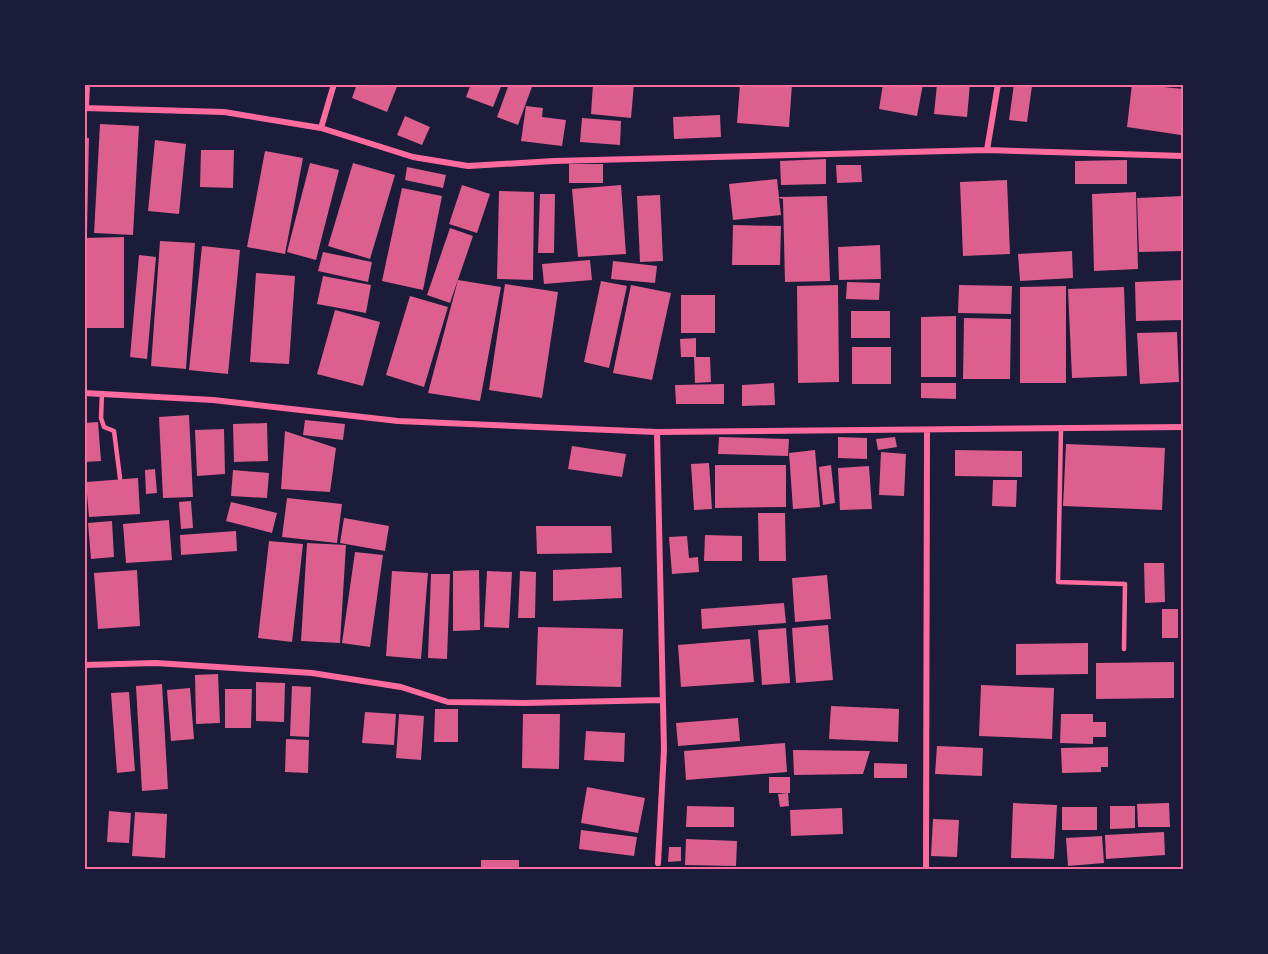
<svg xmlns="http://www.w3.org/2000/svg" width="1268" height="954" font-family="Inter,sans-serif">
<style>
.building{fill:#dd5f8e}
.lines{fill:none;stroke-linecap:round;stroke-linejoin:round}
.service{stroke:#ff6b9d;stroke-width:4.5}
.minor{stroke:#ff6b9d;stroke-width:6}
.neatline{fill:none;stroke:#ff6b9d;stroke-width:2}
</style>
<rect width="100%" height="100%" fill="#1b1b3a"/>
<path class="building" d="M357,84h41l-11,28 -35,-14z
M471,84h31l-9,23 -27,-10z
M509,84h24l-15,41 -21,-8z
M593,84h41l-3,34 -40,-4z
M740,84h52l-3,43 -52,-4z
M883,84h40l-6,32 -38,-7z
M937,84h33l-3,33 -33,-3z
M1014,84l18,2 -5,36 -18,-2z
M1132,84l52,5v21l-3,25 -54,-8z
M526,106l17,2 -1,9 24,3 -4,26 -41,-5z
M720,115l1,22 -47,2 -1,-22z
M405,116l25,11 -8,18 -25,-10z
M582,118l39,3 -1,24 -40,-3z
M100,124l39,2 -6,109 -39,-2z
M84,138h5l-2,94h-3z
M155,140l31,4 -7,70 -31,-3z
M201,150h33l-1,38 -33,-1z
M265,151l38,7 -18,96 -38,-7z
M826,159v25l-45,1 -1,-24z
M1127,160v24h-52v-23z
M310,163l29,7 -23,90 -29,-8z
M353,163l42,12 -25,84 -42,-13z
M569,164h34v19h-34z
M836,165h25l1,17 -25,1z
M407,167l39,8 -3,13 -38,-8z
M777,179l2,18 48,-1 3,85 -45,1 -2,-83 -4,-1 2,17 -48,5 -4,-36z
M1007,180l3,74 -47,2 -3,-74z
M462,185l28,9 -13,39 -28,-9z
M621,185l5,69 -48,3 -6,-68z
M402,188l40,8 -19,94 -41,-9z
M499,191l35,1 -1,88 -36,-1z
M1136,192l2,77 -44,2 -2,-77z
M540,194h15l-1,59h-16z
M660,195l3,66 -23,1 -3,-66z
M1184,196v55l-45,1 -2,-54z
M733,225l48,1 -1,39h-48z
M450,228l23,8 -23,67 -23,-8z
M124,237v91h-40v-90z
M160,241l35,2 -9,126 -35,-3z
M880,245l1,34 -42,1 -1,-33z
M202,246l38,4 -12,124 -39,-4z
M1072,251l1,27 -53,3 -2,-27z
M323,252l49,10 -4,20 -50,-11z
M139,255l17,2 -9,102 -17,-2z
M590,260l2,20 -48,4 -2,-20z
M613,261l44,5 -2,17 -44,-4z
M256,273l39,3 -6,88 -39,-2z
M323,276l48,9 -5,28 -49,-9z
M458,280l43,7 -21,114 -52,-8z
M1184,280v40l-48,1 -1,-39z
M601,281l26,5 -18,82 -25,-6z
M847,282l33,1 -1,17 -33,-1z
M505,284l53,8 -16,106 -53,-8z
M631,285l40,8 -19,87 -39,-7z
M838,285l1,97 -41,1 -1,-97z
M959,285l53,1 -1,28 -53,-1z
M1066,286v97h-46v-96z
M1124,287l3,89 -55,2 -4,-89z
M681,295h34v38h-34z
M410,296l38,11 -24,80 -38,-12z
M335,310l45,12 -17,64 -46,-12z
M851,311h39v27h-39z
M956,316v61h-35v-60z
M964,318l47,1 -1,60h-47z
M1177,332l2,50 -39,2 -3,-51z
M696,338v19h-15l-1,-18z
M852,347h39v37h-39z
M694,357h16l1,25 -16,1z
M774,383l1,22 -33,1v-21z
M921,383h35v16l-35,-1z
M724,384v20h-48l-1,-19z
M189,415l4,82 -30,1 -4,-81z
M305,420l40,4 -2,16 -40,-5z
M98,422l3,39 -17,1v-39z
M267,423l1,38 -34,1 -1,-38z
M224,429l1,45 -28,2 -2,-46z
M285,431l51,17 -6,44 -49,-3z
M719,437l70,2 -1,17 -70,-2z
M838,437l29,1v21l-29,-1z
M895,437l2,10 -19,3 -2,-11z
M1066,444l99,4 -3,62 -99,-4z
M572,446l54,8 -4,23 -54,-8z
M815,450l5,57 -27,2 -4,-56z
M955,450l67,1v26l-67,-1z
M881,452l25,2 -2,42 -25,-1z
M709,463l3,46 -18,1 -3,-46z
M715,465h71v42l-71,1z
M831,465l4,38 -12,2 -4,-38z
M869,466l3,43 -32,1 -2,-42z
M155,469l2,24 -11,1 -1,-24z
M233,470l36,3 -2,25 -36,-2z
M138,478l2,36 -51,3 -3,-35z
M993,480h24l-1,27 -24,-1z
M287,498l55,6 -5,39 -55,-6z
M191,501l2,27 -12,1 -2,-27z
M231,502l46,11 -5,20 -46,-12z
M758,513h27l1,48h-27z
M344,518l45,8 -4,25 -45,-8z
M169,520l3,40 -46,3 -3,-39z
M112,521l2,36 -23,2 -3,-36z
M536,526h75l1,27 -75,1z
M236,531l1,20 -56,4 -1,-20z
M705,535l37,1v25h-38z
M687,536l2,22 9,-1 1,15 -27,2 -3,-37z
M269,541l34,3 -11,98 -34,-4z
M307,543l39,2 -6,98 -39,-2z
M355,552l28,3 -13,92 -28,-4z
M1144,563h20l1,39 -20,1z
M621,567l1,31 -69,3v-31z
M137,570l3,56 -42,3 -4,-56z
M479,570l1,60 -27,1v-60z
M392,571l36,2 -7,86 -35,-3z
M487,571l25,1 -3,56 -25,-1z
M520,571l16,1 -1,46h-17z
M431,574h19l-3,85 -19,-1z
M827,575l4,44 -36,3 -3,-44z
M784,603l2,20 -84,6 -1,-20z
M1162,609h16v29h-16z
M828,625l5,55 -37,3 -4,-55z
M538,627l85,2 -2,58 -85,-2z
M786,628l4,55 -28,2 -4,-55z
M750,639l4,43 -73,5 -3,-42z
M1088,643v31l-72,1v-31z
M1174,662v36l-78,1v-36z
M218,674l2,49 -24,1 -1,-49z
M256,682l29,1 -1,39 -28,-1z
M162,684l6,105 -26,2 -6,-105z
M981,685l73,3 -2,51 -73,-3z
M292,686l19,1 -2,50 -19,-1z
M190,688l4,51 -23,2 -4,-51z
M225,689h27l-1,39h-26z
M129,692l6,79 -18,2 -6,-80z
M831,706l68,3 -1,33 -69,-3z
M435,709h23v33h-24z
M365,712l31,2 -2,31 -32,-2z
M399,714l25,2 -3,44 -25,-2z
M523,714h37l-1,55 -37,-1z
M1061,714h32v8h13v15h-13v7l-33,-1z
M738,718l2,23 -62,5 -2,-23z
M586,731l39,2 -1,29 -40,-2z
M286,739l23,1 -1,33 -23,-1z
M785,743l2,29 -101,8 -2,-29z
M937,746l46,2 -1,28 -47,-2z
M1108,747v20h-7v5l-39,1 -1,-25z
M793,750l77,1 -7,23 -69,1z
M874,763l33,1v14h-33z
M769,777h21v16h-21z
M587,787l58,11 -7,35 -57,-10z
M788,793l1,13 -9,1 -2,-13z
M1013,803l44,2 -3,54 -43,-1z
M1169,803l1,24h-32l-1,-23z
M687,806l47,1v20h-48z
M1110,806h25v22l-25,1z
M1062,807h35v23h-35z
M842,808l1,26 -52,2 -1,-26z
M109,811l22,2 -2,30 -22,-1z
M135,812l32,2 -2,44 -33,-2z
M933,819l26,1 -2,37 -26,-1z
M581,830l56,7 -3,19 -55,-7z
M1164,832l1,23 -59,4 -1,-24z
M1102,836l2,27 -36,3 -2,-28z
M686,839l51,2 -1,25 -51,-1z
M669,847h12v14l-13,1z
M481,860h38v10h-38z"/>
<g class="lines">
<path class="service" d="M102,393l-1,25 3,9 10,4 6,47
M1061,428l-3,154 67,2 -1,65"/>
<path class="minor" d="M86,107l1,-23
M84,108l140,4 97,16 92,29 55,9 86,-5 433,-11 197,6
M321,128l13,-44
M987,150l11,-66
M84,393l129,7 185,21 259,11 527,-5
M657,432l7,318 -6,113
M84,665l72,-2 156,10 89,14 47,15 76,1 139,-3
M926,870l1,-440"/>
</g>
<rect width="1268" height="954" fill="none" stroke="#1b1b3a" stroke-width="171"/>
<rect x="86" y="86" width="1096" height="782" class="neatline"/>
</svg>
